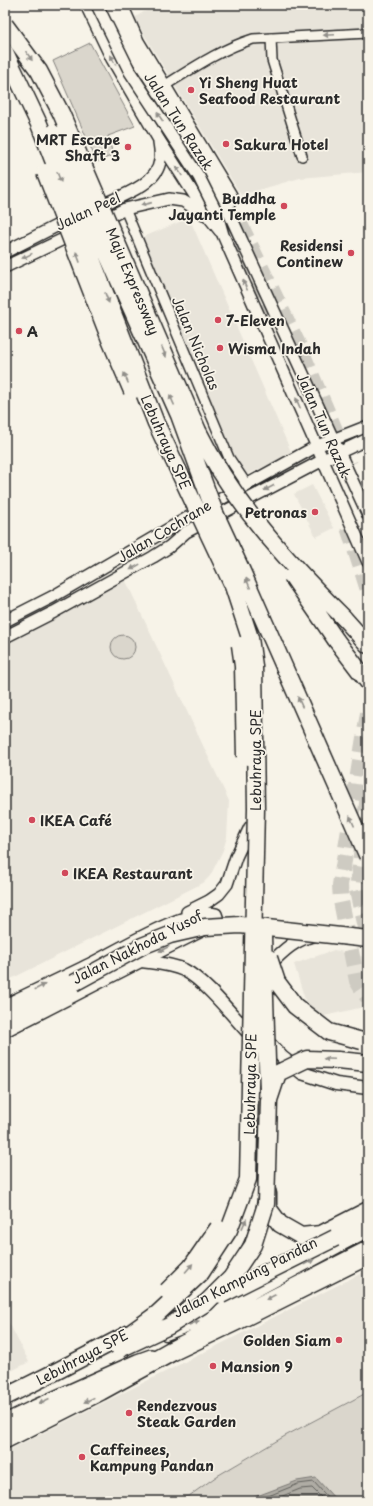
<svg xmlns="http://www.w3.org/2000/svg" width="373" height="1506" font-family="'Playpen Sans',sans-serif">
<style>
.built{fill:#e8e4da}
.green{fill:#dad6cc;stroke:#82807c}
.water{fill:#afaca4;stroke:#7a7874}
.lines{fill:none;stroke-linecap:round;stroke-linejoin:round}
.shore{stroke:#605f5b;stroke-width:1}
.motorway-tunnel{stroke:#cecbc2;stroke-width:16;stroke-dasharray:16 8;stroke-linecap:butt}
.minor-casing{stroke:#2b2b2b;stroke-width:12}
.tertiary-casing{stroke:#2b2b2b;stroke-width:14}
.secondary-casing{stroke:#2b2b2b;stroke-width:15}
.motorway-casing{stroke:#2b2b2b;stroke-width:19}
.minor{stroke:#f7f3e8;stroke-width:9}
.tertiary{stroke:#f7f3e8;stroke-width:11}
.secondary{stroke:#f7f3e8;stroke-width:12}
.motorway{stroke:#f7f3e8;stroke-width:16}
.tertiary-bridge-casing{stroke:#2b2b2b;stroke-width:14;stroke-linecap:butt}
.motorway-bridge-casing{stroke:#2b2b2b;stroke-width:19;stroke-linecap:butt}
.tertiary-bridge{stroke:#f7f3e8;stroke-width:11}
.motorway-bridge{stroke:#f7f3e8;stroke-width:16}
.oneway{fill:#918f8a}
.poi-dot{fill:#d1495b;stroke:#f7f3e8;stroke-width:1.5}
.labels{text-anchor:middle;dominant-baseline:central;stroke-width:3.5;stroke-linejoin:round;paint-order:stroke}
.poi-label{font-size:14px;font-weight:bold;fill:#2b2b2b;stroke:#f7f3e8;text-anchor:start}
.street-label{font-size:14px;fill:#2b2b2b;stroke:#f7f3e8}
</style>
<rect width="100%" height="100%" fill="#f7f3e8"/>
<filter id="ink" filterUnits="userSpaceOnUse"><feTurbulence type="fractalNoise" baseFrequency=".025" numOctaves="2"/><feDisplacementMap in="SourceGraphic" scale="8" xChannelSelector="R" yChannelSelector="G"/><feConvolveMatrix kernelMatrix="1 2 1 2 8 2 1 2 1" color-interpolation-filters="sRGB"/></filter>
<g filter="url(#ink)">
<path class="built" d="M155,5h213v167l-68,6 -59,17 -107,-177z
M184,220l8,4 100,230 -48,22 -12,-18 -91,-220z
M312,485l22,43 -18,9 -22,-43z
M125,579l104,222 -2,36 -4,13 -13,26 -7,7 -198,99v-340z
M334,950l26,5 8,7v44l-57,13 -17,-55z
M368,1270v122l-83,44 -68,40 -28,20 -14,3 -4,2h-166v-49z
M5,1315l24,47 -24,12z"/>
<path class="green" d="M90,43l45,83 -27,10 5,19 -16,7 -44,-101z
M111 647a12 12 0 1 1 24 0a12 12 0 1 1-24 0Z
M368,1392v109h-197l4,-2 14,-3 28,-20 68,-40z"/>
<path class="water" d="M316,1478l21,23h-89l1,-2 48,-18z"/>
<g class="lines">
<path class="shore" d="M256,1501l42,-17 16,-2 17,19
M270,1501l30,-12 12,-1 13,13"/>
<path class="motorway-tunnel" d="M123,46l48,80
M213,195l6,11 51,122
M240,224l60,124 50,117
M348,527l20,63
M368,713l-28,172 1,16 16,80 11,17
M368,795l-11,95 11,52"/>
<g class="minor-casing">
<path id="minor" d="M271,38l1,22 30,96
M164,86c29,-18 57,-37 89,-47l115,-6
M125,209l104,249 18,27"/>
</g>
<g class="tertiary-casing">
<path id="tertiary" d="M86,5l26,54 47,81 49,76 12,15
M110,5l20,43 71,111 24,45 143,311
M122,5l16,36 93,154 -4,15
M95,208c20,-10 63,-22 65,-48 1,-6 0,-12 -1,-18
M216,211l7,24 145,327
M101,221l24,-12 44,-10 14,2 21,13
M5,252l65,-33
M5,267l71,-34
M5,621l47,-24 149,-87 116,-64 51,-20
M5,637l49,-25 99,-55 16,-10 17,-15 137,-72 45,-21
M187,912l22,-11 10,-7 8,-10 9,-27 14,-30
M5,1005c28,-14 57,-27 85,-41 28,-14 97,-57 126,-50l2,6 -4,5c-71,34 -139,71 -209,106
M5,1420l27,-13 105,-47 14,-5
M5,1443l97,-49 71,-39 65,-31 130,-65"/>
</g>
<g class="secondary-casing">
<path id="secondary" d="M142,961c14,2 29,3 42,9 22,11 52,50 70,69
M267,967c14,-14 29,-30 50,-32
M265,1037l5,7 12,13 20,16 34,11 32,4
M175,1305c14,-10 31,-19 42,-32 12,-13 29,-48 32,-65 2,-9 3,-19 3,-28
M166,1334l31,-12 166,-89
M5,1432l126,-62 39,-22 198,-101"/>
</g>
<g class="motorway-casing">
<path id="motorway" d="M343,617l25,28
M336,640l32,42
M5,1019l69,-36
M268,1193v15l12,16 21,12 20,-2 47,-24
M335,1238l33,-15"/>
</g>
<use href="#minor" class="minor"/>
<use href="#tertiary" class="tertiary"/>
<use href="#secondary" class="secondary"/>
<use href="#motorway" class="motorway"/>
<g class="tertiary-bridge-casing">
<path id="tertiary-bridge" d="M97,5l33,67 69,105 17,34"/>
</g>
<g class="motorway-bridge-casing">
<path id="motorway-bridge" d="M5,25l34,46 22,42 137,318c35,72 89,130 145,186
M5,52l34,72 117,299 77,163 17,52 4,28 2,142 -8,371 -19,51 -28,43 -44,41 -25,18 -75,39 -52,26
M53,133l126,282 36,98 26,56 127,288
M45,172l66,170 21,49
M292,576l44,64
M240,645l3,21 2,91
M263,936l5,156
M269,958l8,24 18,24 34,26 33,9
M74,983l68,-37 28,-11 35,-8 35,-2 128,14
M167,1291l24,-24 27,-39
M221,1295l114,-57
M120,1349l49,-23 37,-23 25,-25 22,-33 13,-41 3,-104 9,-27 29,-14 31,1 30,3"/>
</g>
<use href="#tertiary-bridge" class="tertiary-bridge"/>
<use href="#motorway-bridge" class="motorway-bridge"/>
</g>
<defs><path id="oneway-solid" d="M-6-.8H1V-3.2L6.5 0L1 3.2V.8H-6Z"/></defs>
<g class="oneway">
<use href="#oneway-solid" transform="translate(329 35) rotate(177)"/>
<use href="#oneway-solid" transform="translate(29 56) rotate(55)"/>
<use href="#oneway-solid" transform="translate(113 60) rotate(-118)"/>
<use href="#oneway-solid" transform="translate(160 117) rotate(-124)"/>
<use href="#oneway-solid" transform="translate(179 171) rotate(-123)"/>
<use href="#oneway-solid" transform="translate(59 177) rotate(69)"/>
<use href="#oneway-solid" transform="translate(146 204) rotate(167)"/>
<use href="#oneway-solid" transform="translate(27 256) rotate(154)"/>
<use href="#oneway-solid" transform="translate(78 257) rotate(-111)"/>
<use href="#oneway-solid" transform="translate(245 285) rotate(-114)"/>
<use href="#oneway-solid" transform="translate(107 298) rotate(69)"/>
<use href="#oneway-solid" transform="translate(164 352) rotate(67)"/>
<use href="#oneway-solid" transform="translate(126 378) rotate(-113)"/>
<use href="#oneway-solid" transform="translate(172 400) rotate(-114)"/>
<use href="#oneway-solid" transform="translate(298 403) rotate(-113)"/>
<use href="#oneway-solid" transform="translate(269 488) rotate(152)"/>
<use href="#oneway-solid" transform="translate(135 567) rotate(151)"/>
<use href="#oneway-solid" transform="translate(248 583) rotate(-114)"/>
<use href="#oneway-solid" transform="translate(300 702) rotate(-114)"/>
<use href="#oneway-solid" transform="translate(352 821) rotate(-114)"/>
<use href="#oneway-solid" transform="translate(164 949) rotate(154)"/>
<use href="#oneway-solid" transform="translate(40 987) rotate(-27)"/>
<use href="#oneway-solid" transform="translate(329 1059) rotate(-178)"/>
<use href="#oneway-solid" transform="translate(244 1224) rotate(-66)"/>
<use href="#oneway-solid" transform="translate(309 1262) rotate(-28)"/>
<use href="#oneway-solid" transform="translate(189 1268) rotate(-49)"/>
<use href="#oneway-solid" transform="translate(271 1297) rotate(153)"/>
<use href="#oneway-solid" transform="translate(194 1323) rotate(-23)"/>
<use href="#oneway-solid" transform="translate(89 1400) rotate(154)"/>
<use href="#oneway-solid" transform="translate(44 1401) rotate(156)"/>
</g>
</g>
<g class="poi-dot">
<circle cx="191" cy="90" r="4"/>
<circle cx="226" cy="144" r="4"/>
<circle cx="128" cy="147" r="4"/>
<circle cx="284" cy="206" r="4"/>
<circle cx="351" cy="253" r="4"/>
<circle cx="218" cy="320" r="4"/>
<circle cx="19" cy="331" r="4"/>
<circle cx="220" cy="348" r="4"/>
<circle cx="315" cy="512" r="4"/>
<circle cx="32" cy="820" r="4"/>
<circle cx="65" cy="873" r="4"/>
<circle cx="339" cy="1340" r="4"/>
<circle cx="213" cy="1366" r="4"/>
<circle cx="129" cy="1413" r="4"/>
<circle cx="82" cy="1457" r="4"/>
</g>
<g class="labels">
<g class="poi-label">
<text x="199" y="82">Yi Sheng Huat<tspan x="199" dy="16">Seafood Restaurant</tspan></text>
<text x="120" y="139" text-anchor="end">MRT Escape<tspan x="120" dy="16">Shaft 3</tspan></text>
<text x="234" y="144">Sakura Hotel</text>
<text x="276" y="198" text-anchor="end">Buddha<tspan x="276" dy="16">Jayanti Temple</tspan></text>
<text x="343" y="245" text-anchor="end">Residensi<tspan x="343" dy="16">Continew</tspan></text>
<text x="226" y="320">7-Eleven</text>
<text x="27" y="331">A</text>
<text x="228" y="348">Wisma Indah</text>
<text x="307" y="512" text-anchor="end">Petronas</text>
<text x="40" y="820">IKEA Café</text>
<text x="73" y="873">IKEA Restaurant</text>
<text x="331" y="1340" text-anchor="end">Golden Siam</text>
<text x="221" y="1366">Mansion 9</text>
<text x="137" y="1405">Rendezvous<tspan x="137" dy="16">Steak Garden</tspan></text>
<text x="90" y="1449">Caffeinees,<tspan x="90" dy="16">Kampung Pandan</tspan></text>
</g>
<g class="street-label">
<text transform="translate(179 121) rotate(57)">Jalan Tun Razak</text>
<text transform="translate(88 211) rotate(-25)">Jalan Peel</text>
<text transform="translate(133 281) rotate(67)">Maju Expressway</text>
<text transform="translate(196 343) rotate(67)">Jalan Nicholas</text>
<text transform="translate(324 425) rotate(66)">Jalan Tun Razak</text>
<text transform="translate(166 442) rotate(66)">Lebuhraya SPE</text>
<text transform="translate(164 531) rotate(-31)">Jalan Cochrane</text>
<text transform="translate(255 760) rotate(-90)">Lebuhraya SPE</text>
<text transform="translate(137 947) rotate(-27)">Jalan Nakhoda Yusof</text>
<text transform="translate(250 1084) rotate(-89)">Lebuhraya SPE</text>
<text transform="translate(245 1277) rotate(-27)">Jalan Kampung Pandan</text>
<text transform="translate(82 1357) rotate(-28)">Lebuhraya SPE</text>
</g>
</g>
<rect width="373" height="1506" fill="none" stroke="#f7f3e8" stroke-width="20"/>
<rect x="10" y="10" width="353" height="1486" fill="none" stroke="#2b2b2b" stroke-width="1.5" filter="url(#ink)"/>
</svg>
